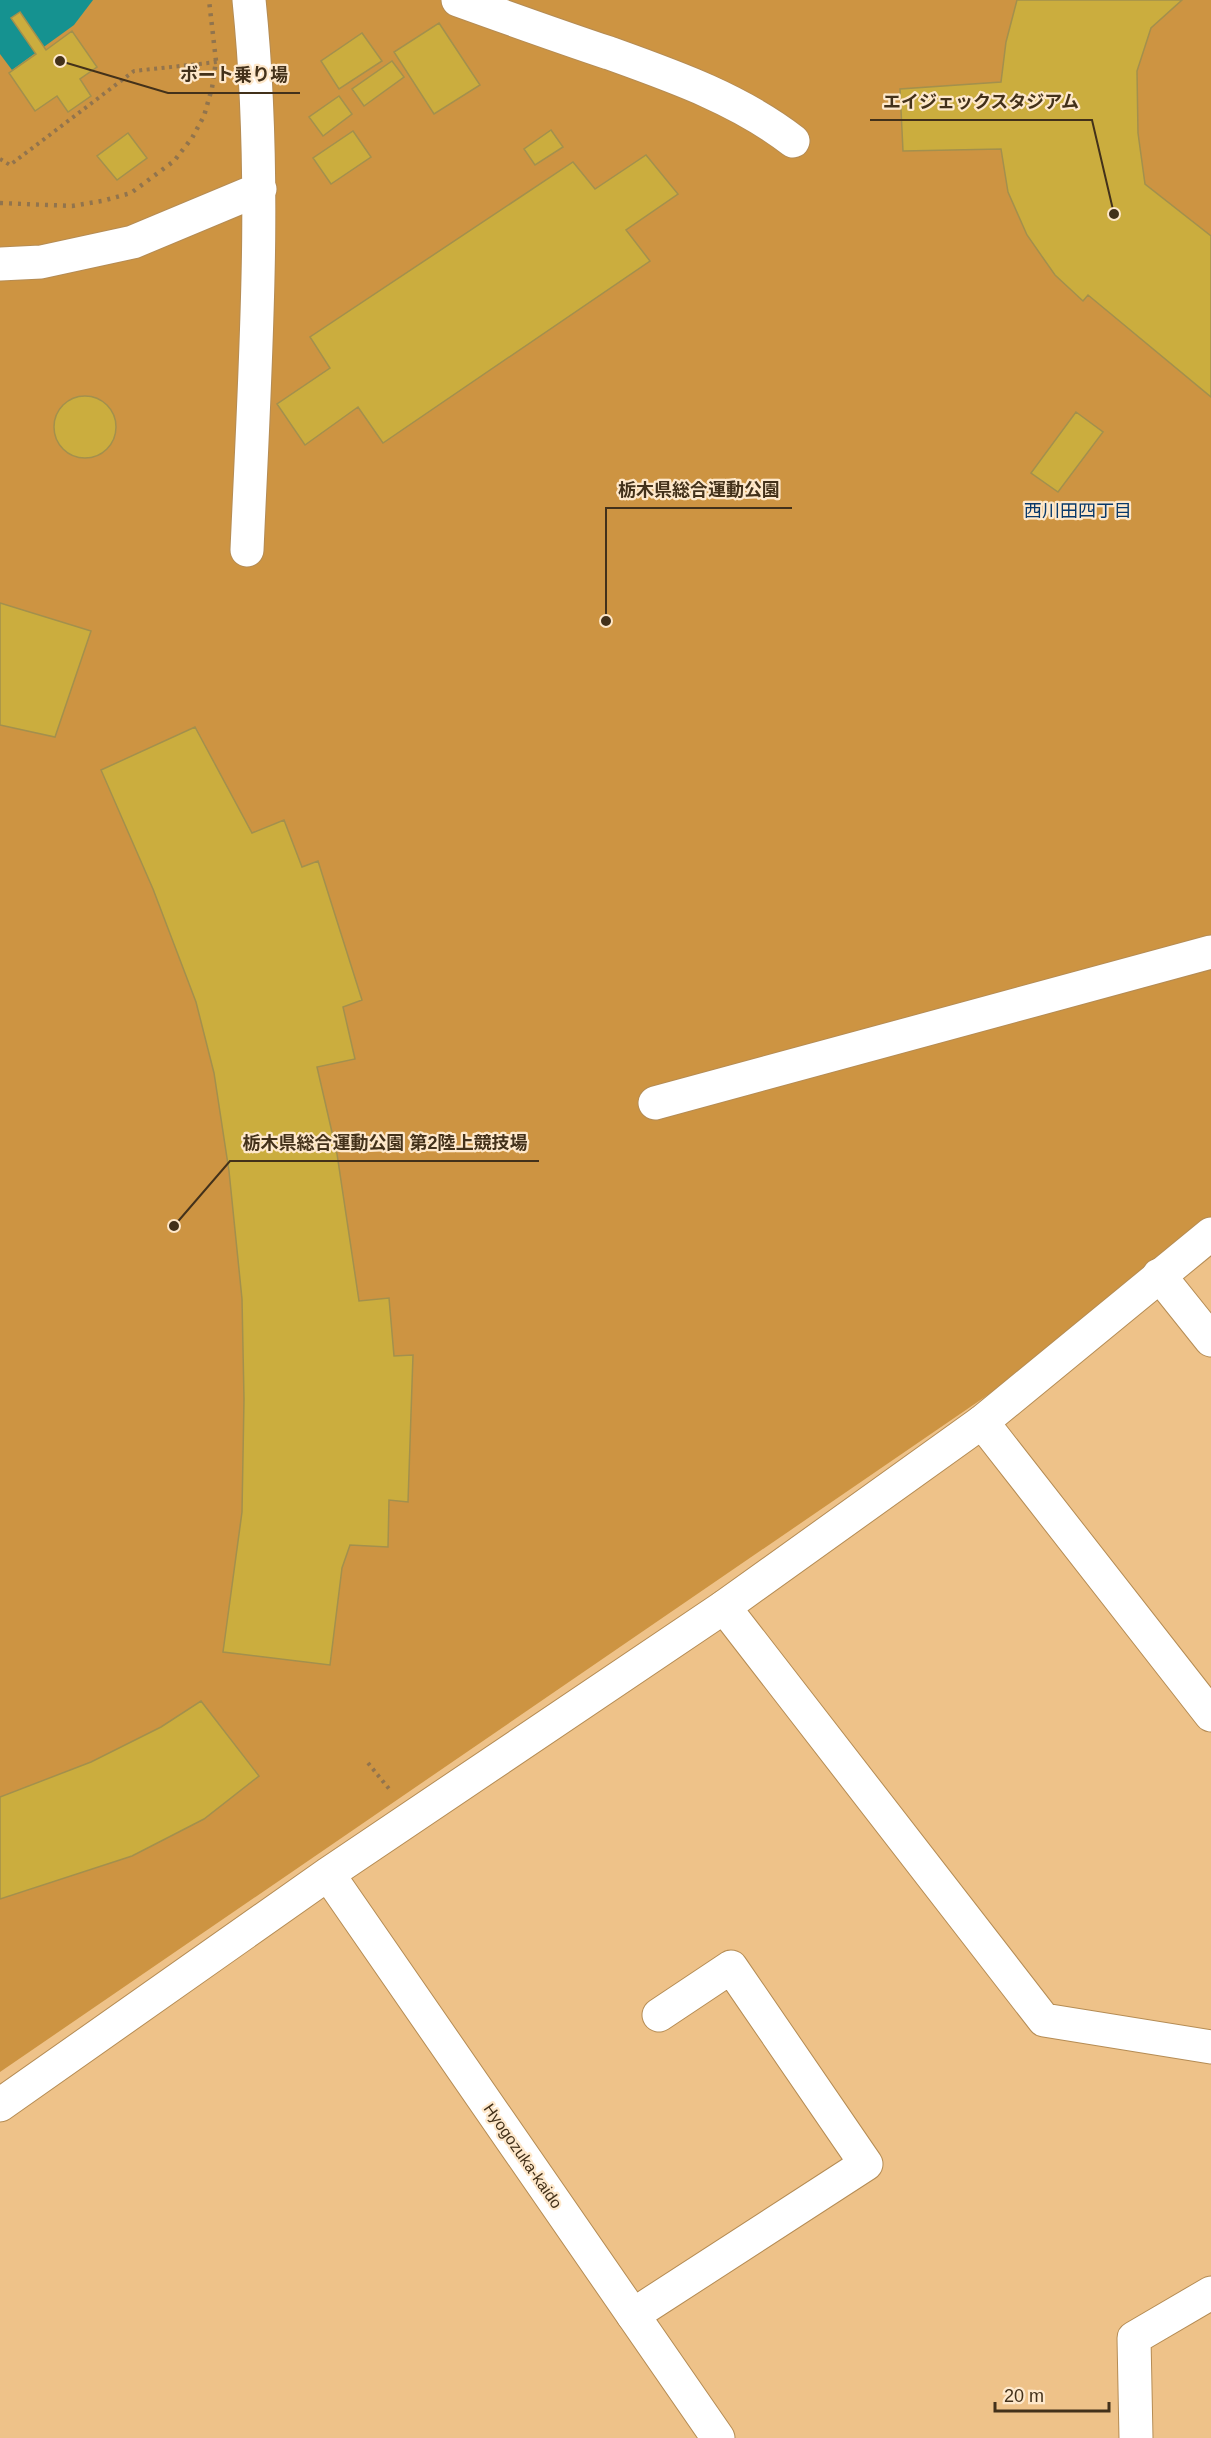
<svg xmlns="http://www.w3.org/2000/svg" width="1211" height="2438" font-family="Arial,'Noto Sans JP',sans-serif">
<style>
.green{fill:#cd9442}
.water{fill:#159290}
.building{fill:#cbad3e;stroke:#a3904d;stroke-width:1.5}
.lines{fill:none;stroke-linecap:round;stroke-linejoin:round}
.street-casing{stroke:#b58c54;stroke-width:35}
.secondary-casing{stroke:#b58c54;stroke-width:35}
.path{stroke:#92744d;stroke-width:4;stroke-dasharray:3 4.5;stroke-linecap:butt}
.street{stroke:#fff;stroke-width:33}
.secondary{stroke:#fff;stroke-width:33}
.rail{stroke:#91744d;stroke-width:4.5;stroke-dasharray:3 6;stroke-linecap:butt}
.labels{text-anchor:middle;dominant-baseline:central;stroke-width:4.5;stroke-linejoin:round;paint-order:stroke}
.street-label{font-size:16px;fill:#43311a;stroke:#fee8cb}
.neighbourhood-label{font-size:18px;fill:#07386a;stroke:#fee8cb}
.leader{fill:none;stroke:#43311a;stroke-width:2}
.callout-dot{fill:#43311a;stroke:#fee8cb;stroke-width:2}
.callout-label{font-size:18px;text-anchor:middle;font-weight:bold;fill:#43311a;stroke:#fee8cb;stroke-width:4.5;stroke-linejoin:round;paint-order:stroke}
</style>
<rect width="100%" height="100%" fill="#eec289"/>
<path class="green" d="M0,0h1211v1242l-1211,830z"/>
<path class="water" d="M0,0h93l-19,25 -62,45 -12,-16z"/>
<path class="building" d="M1017,0h165l-31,28 -14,43 1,62 7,51 66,52v161l-123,-102 -5,6 -28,-26 -28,-40 -19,-43 -7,-43 -98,2 -3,-62 101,-7 5,-40z
M20,12l26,38 26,-19 25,36 -17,12 11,17 -23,16 -11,-16 -22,15 -26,-38 27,-19 -25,-36z
M439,23l41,62 -46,29 -40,-62z
M362,33l20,28 -43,28 -18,-28z
M392,61l12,16 -40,29 -12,-17z
M339,96l13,18 -29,22 -14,-19z
M551,130l12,17 -28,18 -11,-16z
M353,131l18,26 -40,27 -18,-26z
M128,133l19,25 -30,22 -20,-24z
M646,155l32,39 -52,36 24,31 -267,182 -25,-36 -53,38 -28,-41 53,-36 -20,-31 263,-175 22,27z
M54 427a31 31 0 1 1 62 0a31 31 0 1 1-62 0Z
M1076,412l27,20 -45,60 -27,-19z
M0,603l91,28 -36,106 -55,-12z
M195,727l57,106 32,-13 18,47 16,-6 44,139 -19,7 12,52 -38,8 20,87 22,147 30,-3 5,58 19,-1 -5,147 -19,-2 -1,47 -38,-2 -8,23 -12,97 -107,-13 19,-140 2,-113 -2,-100 -13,-128 -15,-98 -18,-71 -43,-113 -52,-119z
M201,1701l58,75 -55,43 -72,37 -132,43v-102l91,-35 70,-35z"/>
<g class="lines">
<g class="street-casing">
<path id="street" d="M458,0c50,18 100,36 151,53 64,23 130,46 184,88
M0,264l41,-2 92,-20 127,-53
M247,550c8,-183 21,-367 2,-550
M655,1103l556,-151
M1159,1275l52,65
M982,1422l229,293
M724,1607l320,413 167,27
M633,2315l233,-151 -135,-197 -72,48
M1136,2438l-2,-100 77,-45"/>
</g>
<g class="secondary-casing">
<path id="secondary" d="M328,1874l390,564
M0,2105l328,-231 396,-267 258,-185 229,-188"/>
</g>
<path class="path" d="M0,159l10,6 124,-94 83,-9
M368,1763l22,27"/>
<use href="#street" class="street"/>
<use href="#secondary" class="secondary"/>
<path class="rail" d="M0,203l72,3 30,-5 29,-8 43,-32 18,-23 12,-22 8,-28 4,-27 -7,-61"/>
</g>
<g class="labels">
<g class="street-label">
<text transform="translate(523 2156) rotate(55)">Hyogozuka-kaido</text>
</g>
<g class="neighbourhood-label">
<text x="1078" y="511">西川田四丁目</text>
</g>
</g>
<path class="leader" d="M60 61L168 93H300M1114 214L1092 120H870M606 621L606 508H792M174 1226L230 1161H539"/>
<g class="callout-dot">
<circle cx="60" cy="61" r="6"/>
<circle cx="1114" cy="214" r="6"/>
<circle cx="606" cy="621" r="6"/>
<circle cx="174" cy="1226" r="6"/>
</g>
<g class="callout-label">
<text x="234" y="81">ボート乗り場</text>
<text x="981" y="108">エイジェックスタジアム</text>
<text x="699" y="496">栃木県総合運動公園</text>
<text x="385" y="1149">栃木県総合運動公園 第2陸上競技場</text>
</g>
<path d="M995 2402v9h114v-9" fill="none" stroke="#43311a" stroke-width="3"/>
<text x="1004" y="2402" font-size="18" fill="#43311a" stroke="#fee8cb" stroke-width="4.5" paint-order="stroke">20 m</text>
</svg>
